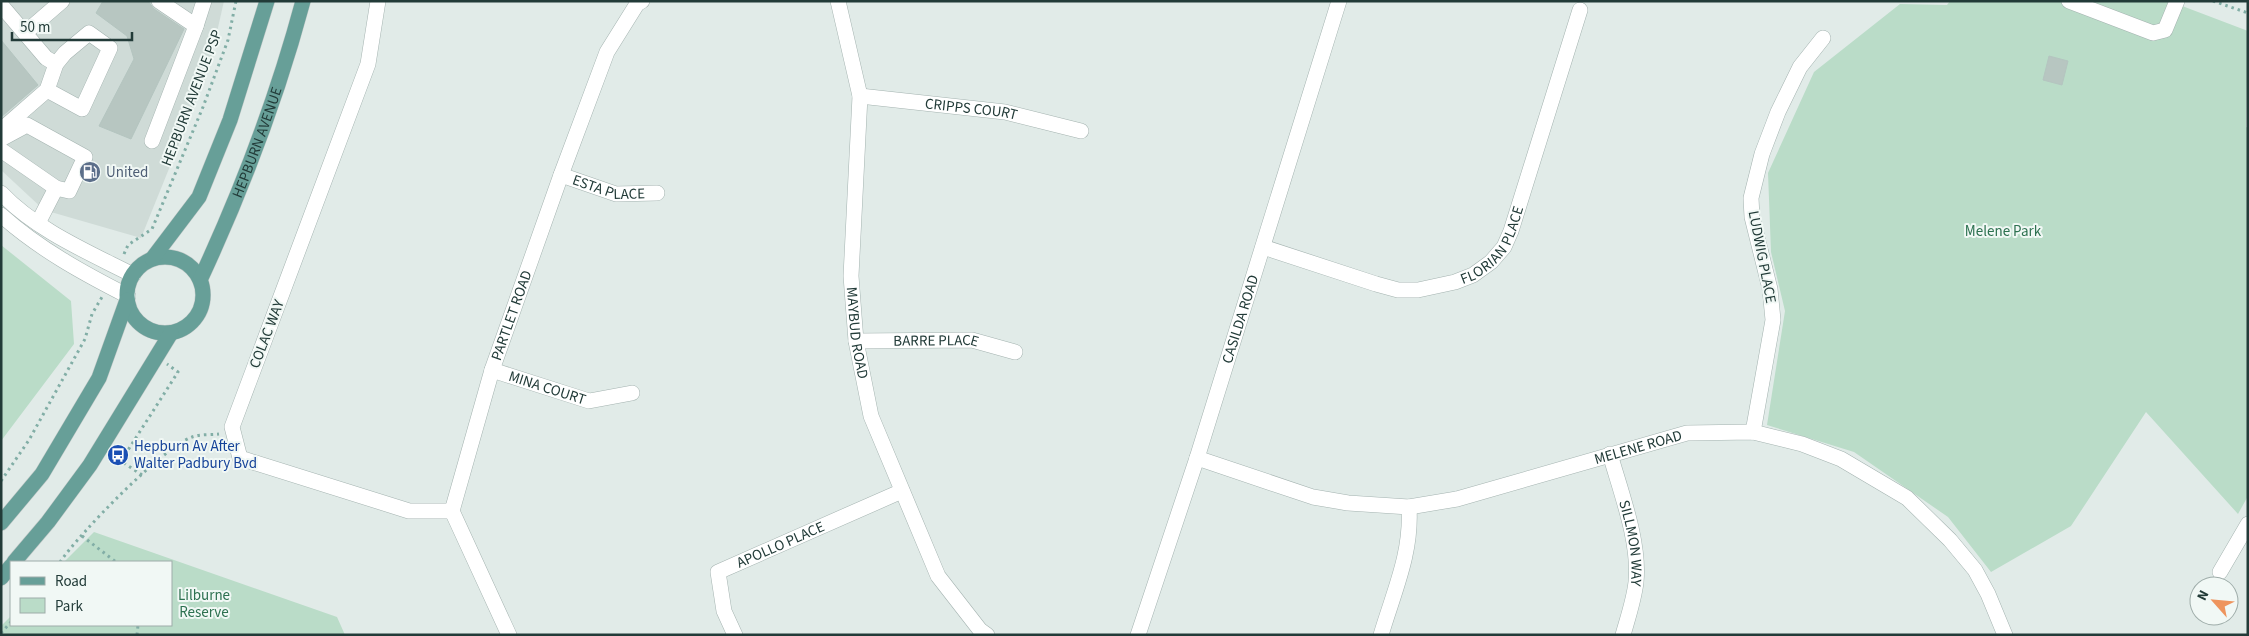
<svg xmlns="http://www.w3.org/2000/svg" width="2249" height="636" font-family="'Source Sans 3',sans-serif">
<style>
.built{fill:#cfdbd7}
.green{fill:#badcc8}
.building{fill:#b7c6c1;stroke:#b4c5c0}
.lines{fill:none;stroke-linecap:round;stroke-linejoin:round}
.minor-casing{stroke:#a4b3b0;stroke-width:16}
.major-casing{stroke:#c1c8c7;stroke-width:16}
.path{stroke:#82aea6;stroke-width:3;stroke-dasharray:2.5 4;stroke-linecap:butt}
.minor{stroke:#fff;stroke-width:15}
.major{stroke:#679f98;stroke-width:15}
.labels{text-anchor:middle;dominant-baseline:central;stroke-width:4;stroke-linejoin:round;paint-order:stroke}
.street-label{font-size:15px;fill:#223b38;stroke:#f1f8f5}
.service-label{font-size:15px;fill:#4e5e75;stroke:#f1f8f5;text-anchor:start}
.park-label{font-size:15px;fill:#2d7150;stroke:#f1f8f5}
.transit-label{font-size:15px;fill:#164399;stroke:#f1f8f5;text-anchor:start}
</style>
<rect width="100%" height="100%" fill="#e1ebe8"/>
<path class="built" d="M1,1h223l-16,71 -67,166 -97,-28 -43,-40z"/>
<path class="green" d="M1950,1h219l79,30 -2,96 2,1v368l-10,18 -92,-102 -75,114 -80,46 -43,-55 -94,-65 -87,-27 18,-114 -14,-59 -3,-79 46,-101 86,-68 47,1z
M1,245l70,56 3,43 -73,97z
M94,532l243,85 8,18h-344v-9l10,-10v9h160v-63h-107z"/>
<path class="building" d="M103,1h45l6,8 30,20 -53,110 -32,-13 35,-67 -7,-23 -31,-23z
M1,40l37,45 -37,32z
M2049,56l19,5 -6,24 -19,-5z"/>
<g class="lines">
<g class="minor-casing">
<g id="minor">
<path d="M378,1l-10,63 -136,363 8,31 169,53h43"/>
<path id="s1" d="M838,1l22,95 -9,180 5,65 15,75 67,160 42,54 7,5"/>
<path d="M2069,1l84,32 12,-3 12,-29"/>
<path d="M1,5l45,53 10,6"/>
<path d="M196,26l8,-25"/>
<path d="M25,33l37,-32"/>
<path id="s2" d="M860,96l145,16 76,19"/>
<path d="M1,130l46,-40 9,-26 9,-11 24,-20 21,15 -28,61 -35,-19"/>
<path d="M1,139l26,-14 58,32 -16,34 -13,-3 -55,-38"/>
<path d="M152,141l44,-115 -37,-25"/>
<path id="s3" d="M561,175l55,19 41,-1"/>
<path d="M1,193c35,37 87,59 132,82"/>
<path d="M1,215c38,34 82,58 127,81"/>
<path d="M38,223l18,-35"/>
<path id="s4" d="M1263,247l113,37 22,6h20l37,-8 18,-7 18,-13 13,-15 7,-16 69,-221"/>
<path id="s5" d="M856,341l116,-1 43,12"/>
<path id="s6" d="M492,370l97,31 43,-8"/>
<path d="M1753,432l20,-112 -3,-31 -18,-72 -1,-19 11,-44 16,-42 22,-45 23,-29"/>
<path id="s7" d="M1610,454c11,39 30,88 26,128 -2,18 -8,35 -13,53"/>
<path id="s8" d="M1197,458l116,39 35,6 61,4 48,-8 230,-66 66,-1 49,12 39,15 66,39 43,42 25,30 13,24 17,41"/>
<path d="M2220,572l28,-48"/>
<path id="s9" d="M509,635l-57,-124 40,-141 69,-195 46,-123 30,-48 5,-3"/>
<path id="s10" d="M735,635l-11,-24 -6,-39 184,-81"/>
<path id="s11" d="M1138,635l59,-177 142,-457"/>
<path d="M1381,635c13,-44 31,-82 28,-128"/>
</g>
</g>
<g class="major-casing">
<g id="major">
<circle cx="165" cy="295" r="38"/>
<path d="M152,259l47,-62 31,-77 37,-119"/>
<path id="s12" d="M200,280c42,-90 77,-182 103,-279"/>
<path d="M1,523l41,-49 57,-96 28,-78"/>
<path d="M14,562l34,-40 42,-57 81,-132"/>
<path d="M1,578l10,-12"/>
</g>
</g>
<path class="path" d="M2213,1l35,12
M124,254l4,-9 24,-16 51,-122 25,-67 8,-39
M142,475l-21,-14 57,-89 -11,-8
M1,481l28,-41 56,-101 7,-25 10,-17
M82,536l34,26
M60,562c19,-28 102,-114 132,-125 8,-3 19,-2 27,-3
M1,633l10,-11
M137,635l1,-10"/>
<use href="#minor" class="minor"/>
<use href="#major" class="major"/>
</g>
<defs>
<g id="fuel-disc" transform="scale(1.125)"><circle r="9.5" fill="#5c6f8a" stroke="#f1f8f5"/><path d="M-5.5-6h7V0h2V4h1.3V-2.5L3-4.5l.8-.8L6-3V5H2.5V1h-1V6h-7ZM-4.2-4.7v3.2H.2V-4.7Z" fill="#fff"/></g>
<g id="bus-disc" transform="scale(1.125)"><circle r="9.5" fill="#1a4fb4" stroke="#f1f8f5"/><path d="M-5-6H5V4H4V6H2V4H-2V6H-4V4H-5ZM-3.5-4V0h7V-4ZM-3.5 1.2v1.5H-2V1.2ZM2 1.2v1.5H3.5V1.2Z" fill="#fff"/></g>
</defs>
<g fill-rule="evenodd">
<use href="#fuel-disc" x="90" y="172"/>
<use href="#bus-disc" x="118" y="455"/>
</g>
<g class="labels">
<g class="street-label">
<text transform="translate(192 98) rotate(-69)">HEPBURN AVENUE PSP</text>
<text stroke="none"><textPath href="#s2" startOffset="112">CRIPPS COURT</textPath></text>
<text stroke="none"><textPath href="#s12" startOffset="149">HEPBURN AVENUE</textPath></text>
<text stroke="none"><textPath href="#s3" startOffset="50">ESTA PLACE</textPath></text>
<text stroke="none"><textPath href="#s4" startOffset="255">FLORIAN PLACE</textPath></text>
<text transform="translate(1762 257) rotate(79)">LUDWIG PLACE</text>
<text stroke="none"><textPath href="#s9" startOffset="341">PARTLET ROAD</textPath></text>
<text stroke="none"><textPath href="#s11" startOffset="332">CASILDA ROAD</textPath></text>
<text stroke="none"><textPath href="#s1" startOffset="335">MAYBUD ROAD</textPath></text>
<text transform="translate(267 334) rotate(-69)">COLAC WAY</text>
<text stroke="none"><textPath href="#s5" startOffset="80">BARRE PLACE</textPath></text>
<text stroke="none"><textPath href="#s6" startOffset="58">MINA COURT</textPath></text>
<text stroke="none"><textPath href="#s8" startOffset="456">MELENE ROAD</textPath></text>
<text stroke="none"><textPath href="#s10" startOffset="134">APOLLO PLACE</textPath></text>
<text stroke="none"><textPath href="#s7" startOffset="92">SILLMON WAY</textPath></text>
</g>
<g class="service-label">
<text x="106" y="172">United</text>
</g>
<g class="park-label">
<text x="2003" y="231">Melene Park</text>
<text x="204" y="595">Lilburne<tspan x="204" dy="17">Reserve</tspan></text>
</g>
<g class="transit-label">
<text x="134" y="446">Hepburn Av After<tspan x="134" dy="17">Walter Padbury Bvd</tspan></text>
</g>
</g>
<rect width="2249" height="636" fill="none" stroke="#223b38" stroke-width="5"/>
<rect x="10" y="561" width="162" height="65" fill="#f1f8f5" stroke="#9eaca9"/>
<rect x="20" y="577" width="25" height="8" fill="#679f98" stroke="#9eaca9"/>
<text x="55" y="586" font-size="15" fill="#223b38">Road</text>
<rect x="20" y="598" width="25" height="15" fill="#badcc8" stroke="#9eaca9"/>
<text x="55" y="611" font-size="15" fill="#223b38">Park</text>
<g transform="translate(2214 601) rotate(297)"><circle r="24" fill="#f1f8f5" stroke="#9eaca9"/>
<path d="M0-4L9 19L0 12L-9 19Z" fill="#ee945d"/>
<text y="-8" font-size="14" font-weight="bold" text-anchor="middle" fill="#223b38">N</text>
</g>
<path d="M12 32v8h120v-8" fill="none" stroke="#223b38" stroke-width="2.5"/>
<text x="20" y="32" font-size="15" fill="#223b38" stroke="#f1f8f5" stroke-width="4" paint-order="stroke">50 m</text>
</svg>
